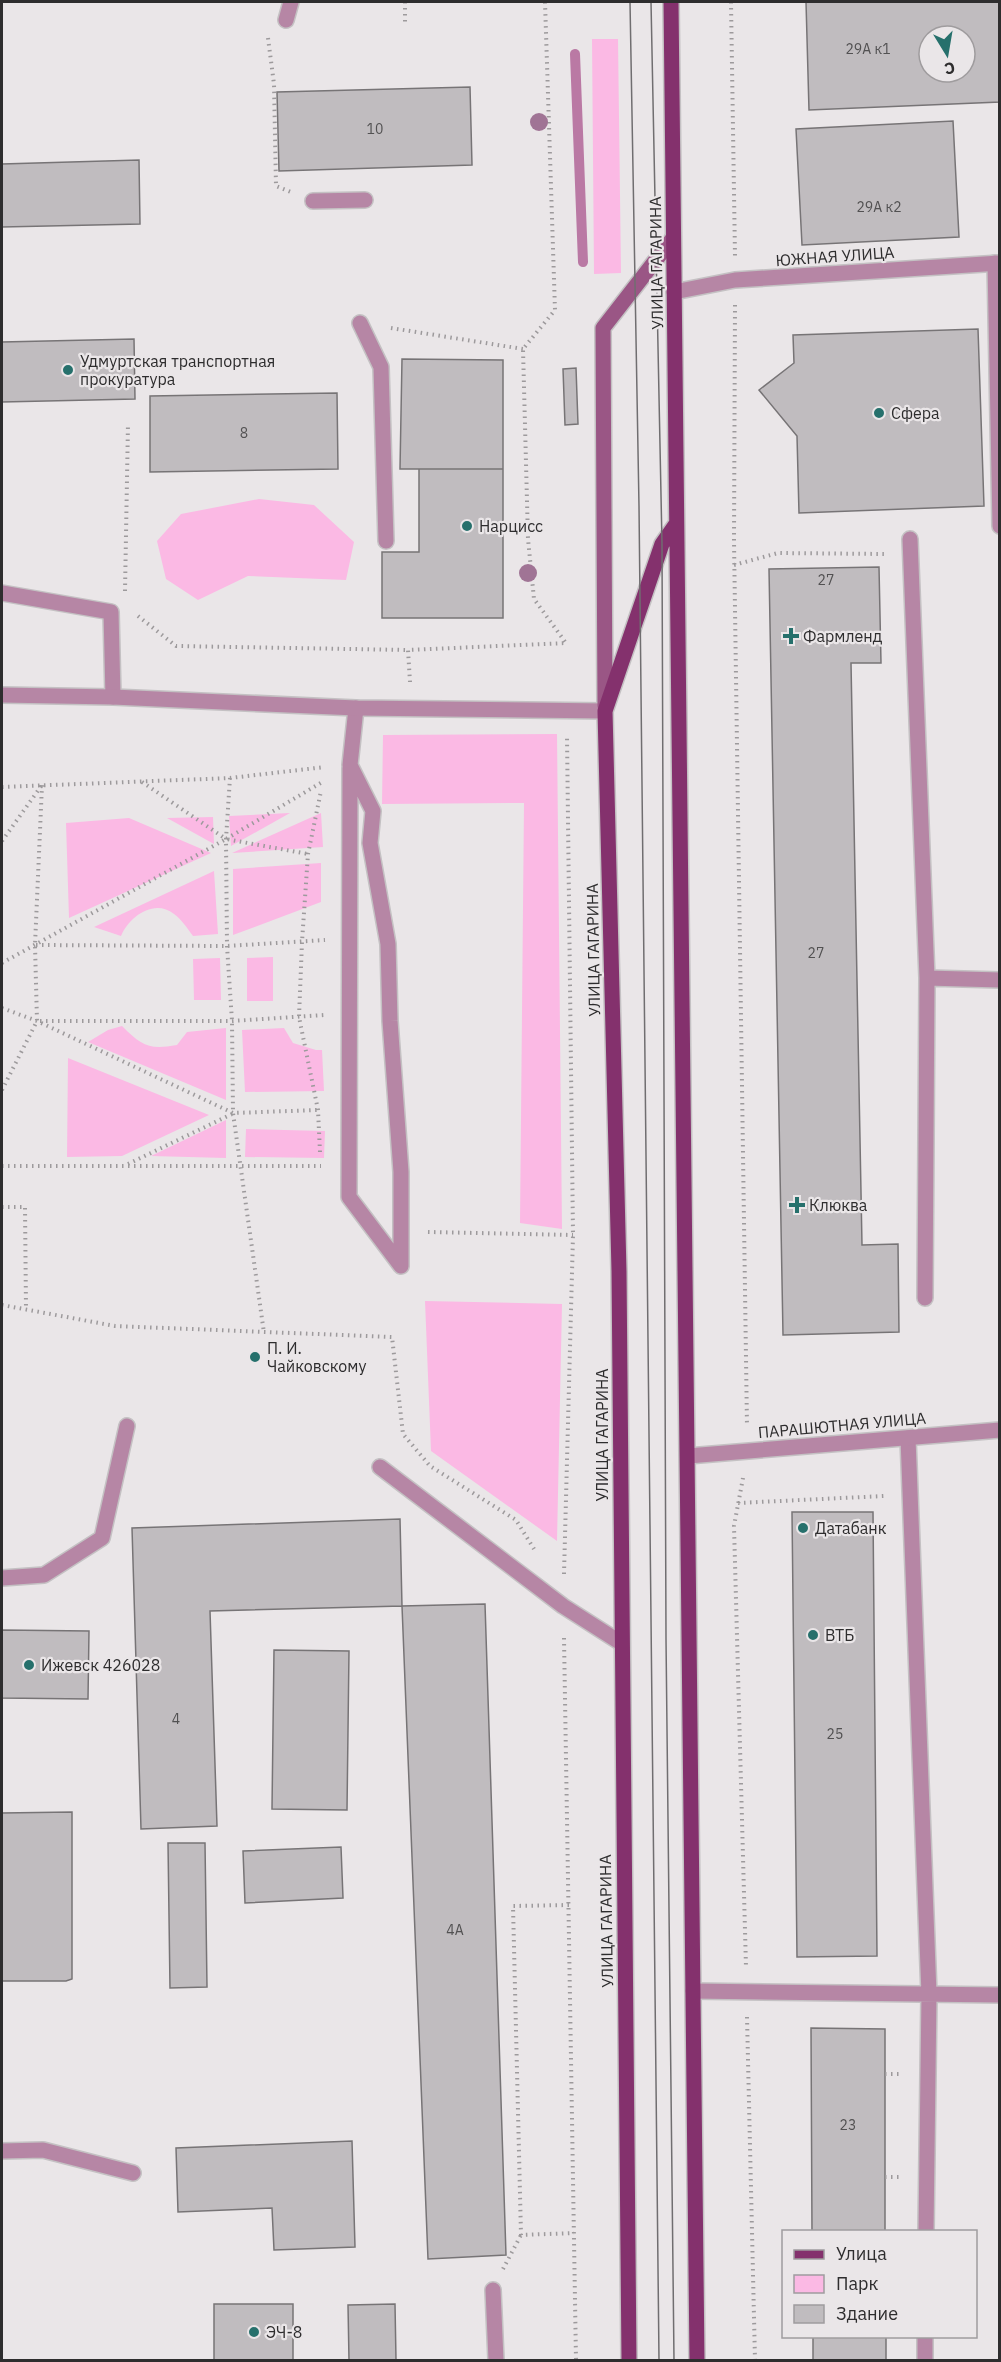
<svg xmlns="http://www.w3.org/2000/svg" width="1001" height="2362" font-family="'IBM Plex Sans',sans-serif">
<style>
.green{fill:#fbb9e4}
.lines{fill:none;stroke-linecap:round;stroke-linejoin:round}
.stream{stroke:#ba79a4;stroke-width:10}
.building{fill:#c0bcbf;stroke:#777476;stroke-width:1.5;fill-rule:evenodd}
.lane-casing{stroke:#c4c1c3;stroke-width:18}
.street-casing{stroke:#c4c1c3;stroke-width:18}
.secondary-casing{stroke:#c4c1c3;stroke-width:18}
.primary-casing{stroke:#c4c1c3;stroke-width:18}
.path{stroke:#9d9a9c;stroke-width:4;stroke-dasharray:1.5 4.5;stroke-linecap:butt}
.lane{stroke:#b686a5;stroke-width:15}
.street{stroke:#b686a5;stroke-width:15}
.secondary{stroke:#9a5685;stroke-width:15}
.primary{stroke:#84316d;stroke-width:15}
.tram{stroke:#706e70;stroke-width:1.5}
.tree{fill:#a07495}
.poi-dot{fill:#26706c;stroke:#eae6e8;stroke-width:2}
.labels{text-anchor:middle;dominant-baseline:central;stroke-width:4.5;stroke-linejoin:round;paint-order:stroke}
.number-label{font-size:14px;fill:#525152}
.street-label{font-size:16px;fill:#2e2d2e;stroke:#eae6e8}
.poi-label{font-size:16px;fill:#2e2d2e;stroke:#eae6e8;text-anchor:start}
</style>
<rect width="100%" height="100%" fill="#eae6e8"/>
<path class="green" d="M592,39h26l3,234 -27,1z
M259,499l55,6 40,37 -8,38 -98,-4 -50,24 -32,-21 -9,-38 24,-27z
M557,734l5,495 -42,-6 4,-420 -142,1 1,-69z
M290,813l-59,33 -2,-30z
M321,813l2,34 -91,6z
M213,817l1,27 -47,-26z
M129,818l82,35 -142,65 -3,-95z
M321,863v39l-88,33v-66z
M214,871l4,63 -25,2c-6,-8 -11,-16 -19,-22 -20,-16 -45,3 -53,22l-27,-9z
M273,957v44h-26v-43z
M220,958l1,42h-27l-1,-41z
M122,1026c20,20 27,24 55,19l10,-13 39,-4v72l-138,-58 20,-12z
M284,1028l9,15 23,7h6l2,41 -79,1 -3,-62z
M68,1058l141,57 -87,41 -55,1z
M226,1120v38l-75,-2z
M246,1129l79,2 -1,27 -79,-1z
M425,1301l137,3 -5,237 -126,-90z"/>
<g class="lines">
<path class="stream" d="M575,54l8,208"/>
</g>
<path class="building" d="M806,2h194v100l-191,8zM929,36h36v36h-36z
M470,87l2,78 -193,6 -2,-79z
M953,121l6,116 -157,8 -6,-116z
M139,160l1,64 -138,3v-63z
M978,329l6,177 -185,7 -2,-77 -38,-46 35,-27 -1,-28z
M134,339l1,60 -133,3v-60z
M402,359l101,1v109h-103z
M576,368l2,56 -13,1 -2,-56z
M337,393l1,76 -188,3v-76z
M419,469h84v149h-121v-66h37z
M879,567l2,96h-30l11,582 36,-1 1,88 -116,3 -14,-766z
M792,1512h81l4,444 -80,1z
M400,1519l2,87 -192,5 7,215 -76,3 -9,-301z
M485,1604l21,651 -78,4 -26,-653z
M2,1630l87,1 -1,68 -86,-1z
M274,1650l75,1 -2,159 -75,-1z
M72,1812v167l-6,2h-64v-168z
M168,1843h37l2,144 -37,1z
M341,1847l2,51 -98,5 -2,-52z
M811,2028l74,1v203h-73z
M352,2141l3,106 -81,3 -2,-42 -94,4 -2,-64z
M214,2304h79v56h-79z
M395,2304l1,56h-47l-1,-55z
M813,2336h73v24h-73z"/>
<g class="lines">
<g class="lane-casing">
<path id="lane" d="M286,20l5,-18
M313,201l52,-1
M995,263l5,263
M360,323l21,44 5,174
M910,539l17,439
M2,593l109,19 2,85
M356,708l-6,57 23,46 -3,32 18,101 2,77 11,151v94
M350,768l-1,429 52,69
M925,1298l2,-320 73,2
M908,1438l21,556 -3,238
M380,1467l183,139 58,37
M2,1578l42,-3 58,-37 25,-112
M693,1991l307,4
M2,2151l41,-1 90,23
M493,2290l3,70
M925,2360v-24"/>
</g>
<g class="street-casing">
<path id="street" d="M674,292l61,-12 265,-17
M2,695l111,2 243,11 249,3
M688,1456l312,-26"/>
</g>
<g class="secondary-casing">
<path id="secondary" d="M605,706l-2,-378 70,-90"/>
</g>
<g class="primary-casing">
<path id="primary" d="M671,2l26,2358
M629,2360l-10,-1089 -14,-560 57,-167 14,-20"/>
</g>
<path class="path" d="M405,2v20
M731,2l4,254
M268,38l6,46 2,102 15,6
M735,305l-1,236 13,885
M391,328l132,21
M734,565l44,-12 107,1
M125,591l3,-168
M138,616l38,30 232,4
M410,682l-2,-32 158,-7 -32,-44 -6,-60 -5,-190 32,-39 -10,-308
M230,778l-4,61 1,107 5,75 1,92 31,220
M142,782l84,57 98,-58
M2,787l228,-9 95,-11
M2,841l40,-56
M36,945l191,1 98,-6
M2,963l224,-124 82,15
M2,1008l35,13 196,92 85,-3
M40,1021h192l92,-6
M2,1090l35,-69 -2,-76 7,-160
M320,1152l-2,-42 -19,-93 3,-75 6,-88 13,-63
M128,1164l104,-50
M2,1166h319
M2,1207h23l1,102
M428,1232l145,3
M2,1305l113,21 277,11 11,97 27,32 86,54 18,29
M743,1478l-9,48 12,441
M738,1503l146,-7
M564,1574l9,-339 -6,-499
M564,1638l12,722
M569,1905l-56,1 8,329 53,-2
M747,2017l8,343
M885,2074h18
M885,2177h17
M503,2269l18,-34"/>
<use href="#lane" class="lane"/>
<use href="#street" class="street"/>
<use href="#secondary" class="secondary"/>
<use href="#primary" class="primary"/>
<path class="tram" d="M630,2l9,504 20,1854
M651,2l11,542 4,1095 8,721"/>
</g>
<g class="tree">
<circle cx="539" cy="122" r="9"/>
<circle cx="528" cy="573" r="9"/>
</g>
<g class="poi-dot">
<circle cx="68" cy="370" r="6"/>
<circle cx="879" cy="413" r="6"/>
<circle cx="467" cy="526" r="6"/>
<path d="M788 627h6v6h6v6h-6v6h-6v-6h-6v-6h6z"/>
<path d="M794 1196h6v6h6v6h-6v6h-6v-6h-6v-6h6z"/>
<circle cx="255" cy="1357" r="6"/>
<circle cx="803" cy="1528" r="6"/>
<circle cx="813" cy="1635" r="6"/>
<circle cx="29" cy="1665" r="6"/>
<circle cx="254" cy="2332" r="6"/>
</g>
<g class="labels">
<g class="number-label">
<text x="868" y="49">29А к1</text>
<text x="375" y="129">10</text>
<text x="879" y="207">29А к2</text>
<text x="244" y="433">8</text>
<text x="826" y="580">27</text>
<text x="816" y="953">27</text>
<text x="176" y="1719">4</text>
<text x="835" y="1734">25</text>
<text x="455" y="1930">4А</text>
<text x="848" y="2125">23</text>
</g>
<g class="street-label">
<text transform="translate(835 256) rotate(-4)">ЮЖНАЯ УЛИЦА</text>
<text transform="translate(656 263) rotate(-91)">УЛИЦА ГАГАРИНА</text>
<text transform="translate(593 950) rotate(-91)">УЛИЦА ГАГАРИНА</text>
<text transform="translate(842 1425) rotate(-5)">ПАРАШЮТНАЯ УЛИЦА</text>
<text transform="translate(602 1435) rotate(-90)">УЛИЦА ГАГАРИНА</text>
<text transform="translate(606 1921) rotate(-91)">УЛИЦА ГАГАРИНА</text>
</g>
<g class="poi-label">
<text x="80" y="361">Удмуртская транспортная<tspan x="80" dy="18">прокуратура</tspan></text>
<text x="891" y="413">Сфера</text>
<text x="479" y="526">Нарцисс</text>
<text x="803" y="636">Фармленд</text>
<text x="809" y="1205">Клюква</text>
<text x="267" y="1348">П. И.<tspan x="267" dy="18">Чайковскому</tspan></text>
<text x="815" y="1528">Датабанк</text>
<text x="825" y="1635">ВТБ</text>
<text x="41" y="1665">Ижевск 426028</text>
<text x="266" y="2332">ЭЧ-8</text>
</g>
</g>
<rect width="1001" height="2362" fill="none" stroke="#2e2d2e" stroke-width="6"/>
<rect x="782" y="2230" width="195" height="108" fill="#eae6e8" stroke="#9f9c9e" stroke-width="1.5"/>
<rect x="794" y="2250" width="30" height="9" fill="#84316d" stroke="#9f9c9e" stroke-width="1.5"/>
<text x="836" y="2260" font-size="18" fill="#2e2d2e">Улица</text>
<rect x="794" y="2275" width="30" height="18" fill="#fbb9e4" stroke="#9f9c9e" stroke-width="1.5"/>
<text x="836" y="2290" font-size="18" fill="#2e2d2e">Парк</text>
<rect x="794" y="2305" width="30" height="18" fill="#c0bcbf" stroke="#9f9c9e" stroke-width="1.5"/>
<text x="836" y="2320" font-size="18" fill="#2e2d2e">Здание</text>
<g transform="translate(947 54) rotate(169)"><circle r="28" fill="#eae6e8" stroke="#9f9c9e" stroke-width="1.5"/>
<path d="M0-4.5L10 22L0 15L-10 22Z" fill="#26706c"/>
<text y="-9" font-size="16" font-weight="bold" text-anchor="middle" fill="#2e2d2e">С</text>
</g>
</svg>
